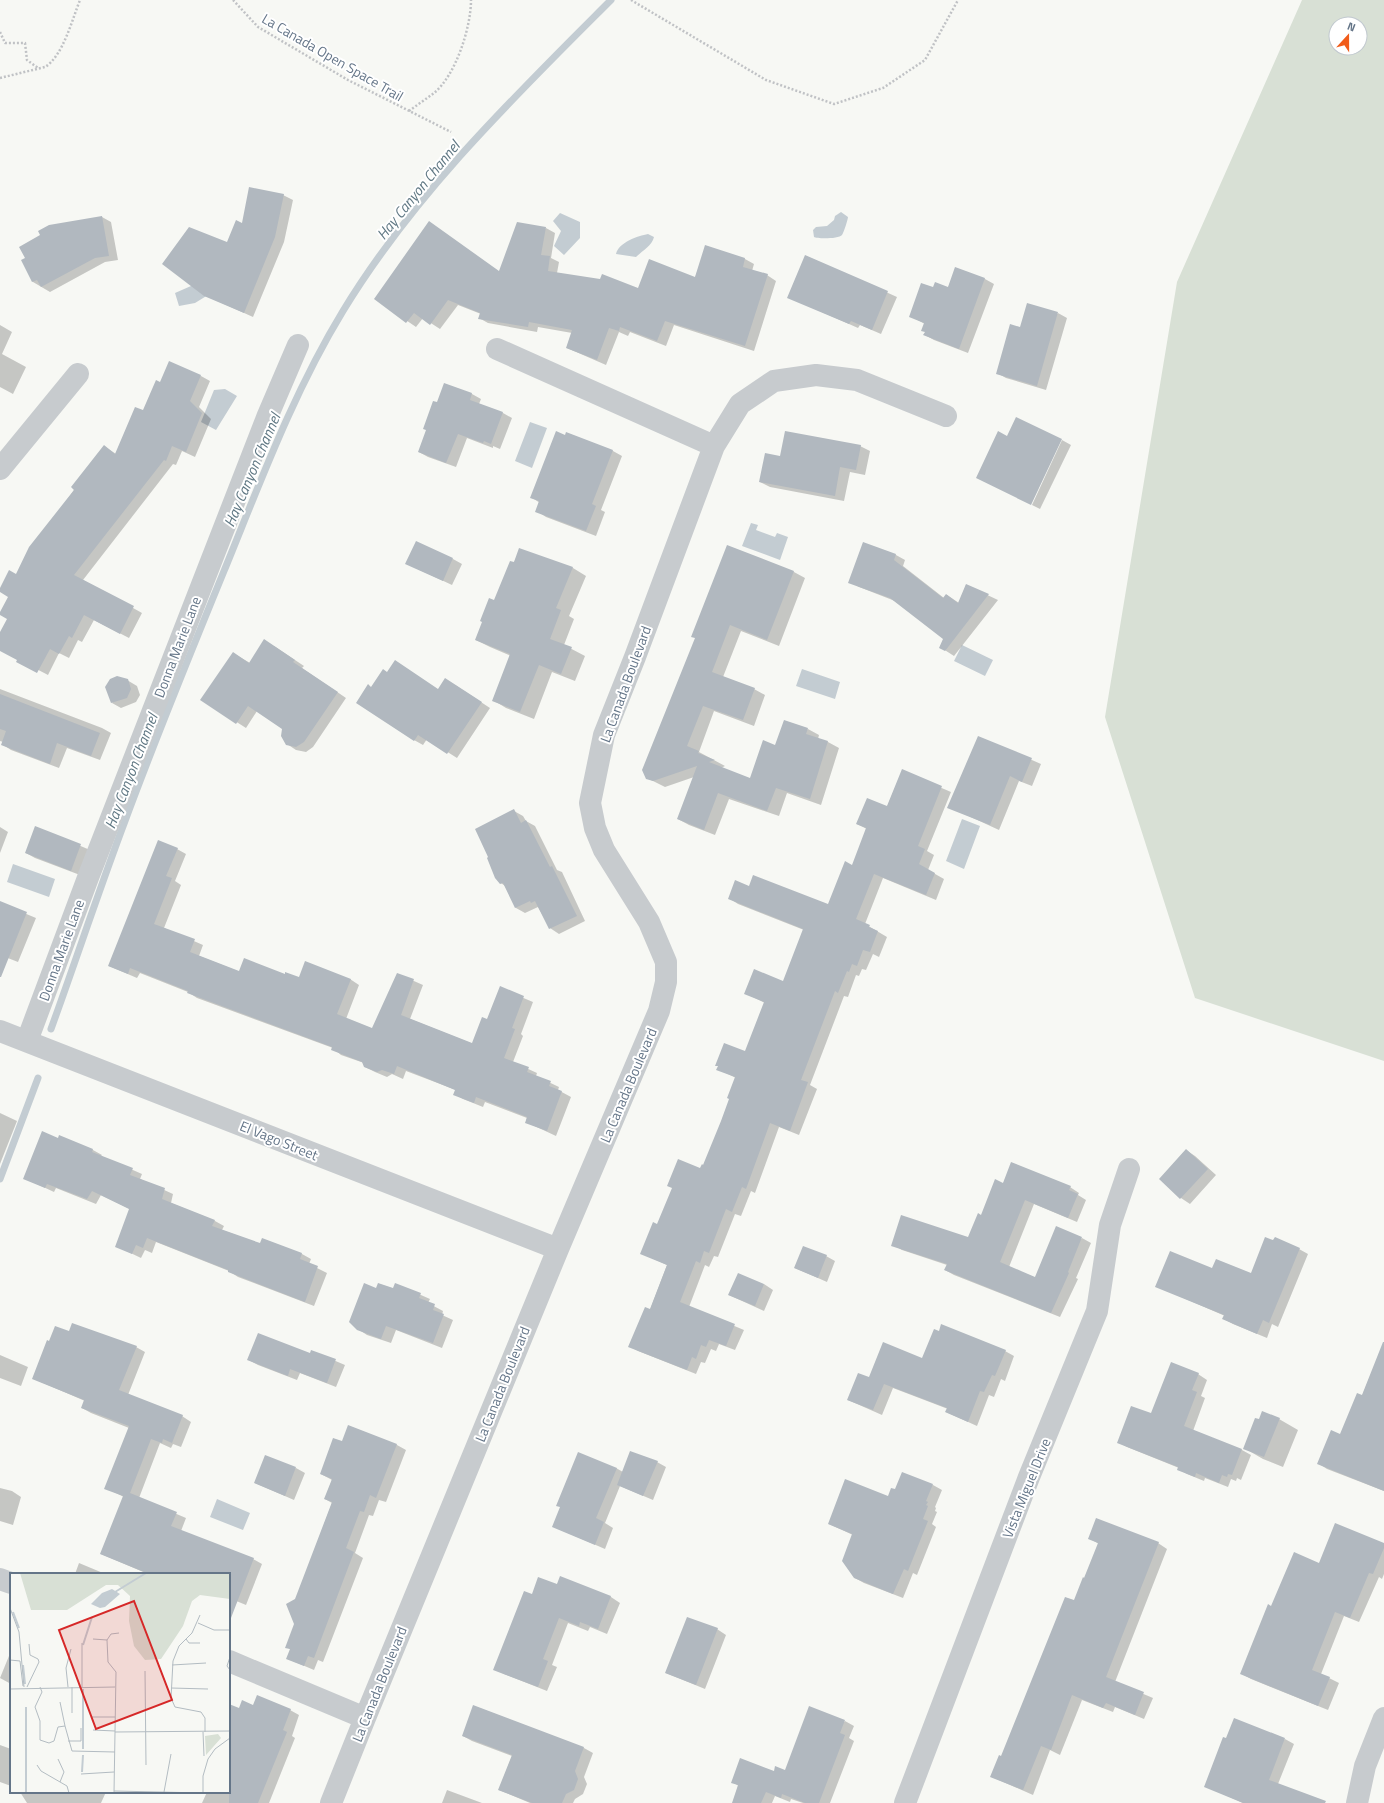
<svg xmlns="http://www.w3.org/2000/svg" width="1384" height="1803" font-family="'Titillium Web',sans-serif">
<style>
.green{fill:#d8e0d5;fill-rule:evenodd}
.water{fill:#c3ccd2}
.shadow{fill:#0003}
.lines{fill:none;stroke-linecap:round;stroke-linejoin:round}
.stream{stroke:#c3ccd2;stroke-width:7}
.building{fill:#b1b8bf}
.path{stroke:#c0c2c5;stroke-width:2.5;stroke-dasharray:2 2;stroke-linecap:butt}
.minor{stroke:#c7cbce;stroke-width:22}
.labels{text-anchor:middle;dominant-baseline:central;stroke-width:4;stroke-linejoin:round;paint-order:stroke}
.street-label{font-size:14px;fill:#647588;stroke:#fff}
.water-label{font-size:15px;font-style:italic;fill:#5f7783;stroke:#fff}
.inset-river{fill:none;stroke:#c3ccd2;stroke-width:2}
.inset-road{fill:none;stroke:#b3bcc2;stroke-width:1}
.view{fill:#d62828;fill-opacity:0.15;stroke:#d62828;stroke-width:2}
.inset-edge{fill:none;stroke:#647588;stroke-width:2}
</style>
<rect width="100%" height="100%" fill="#f7f8f4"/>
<path class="green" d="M1302,0h82v1061l-189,-63 -90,-281 72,-435zM1336,24h24v24h-24z"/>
<path class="water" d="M841,212l7,5c0,2 -4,15 -6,18 -3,4 -25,4 -28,2l-1,-7 3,-3 11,-1 7,-6 1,-4z
M560,213l20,9v16l-16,17 -10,-9 7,-15 -8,-10z
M648,234l6,3c-2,9 -12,14 -18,20l-20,-3c3,-12 22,-18 32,-20z
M196,282l12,13 -13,8 -16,3 -4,-13 16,-7z
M225,389l12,7 -21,34 -15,-8 13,-32z
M530,422l17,6 -15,40 -17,-7z
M751,523l7,2 -2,5 19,7 2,-4 11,4 -8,23 -38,-14z
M962,645l31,15 -8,16 -31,-15z
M802,669l38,13 -5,17 -39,-13z
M962,819l18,7 -16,43 -18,-8z
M13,864l42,15 -6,18 -42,-15z
M217,1499l33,14 -7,17 -33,-13z"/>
<path class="shadow" d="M283,195l10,5 -9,42 -31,75 -49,-22 38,-71z
M102,217l9,5 7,38 -13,2 -55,30 -17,-10 -7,-24 15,-22z
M546,228l9,5 -4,25 8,4 -2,11 82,16 56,-11 11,-32 39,13 9,5 -2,7 15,4 9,6 -22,70 -80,-26 -8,21 -36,-14 -2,4 -9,-4 -13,33 -39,-17 5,-15 -34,-6 -1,5 -49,-9 -9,-5 2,-4 -23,-9 -18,24 -17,-11 -7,9 -41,-28 125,-27z
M806,256l91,41 -16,37 -21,-9 -2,3 -70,-31z
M956,268l29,11 9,5 -26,69 -34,-13 -9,-5v-11l-15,-8 38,-28z
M1058,313l9,5 -21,72 -40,-12 -9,-5z
M0,325l12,7 -10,22 24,13 -13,27 -13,-7z
M201,376l9,5 -11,26 12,12 -16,38 -13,-6 -6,14 -3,-1 -90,116 59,33 -13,25 -35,-18 -12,22 -4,-2 -9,18 -10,-5 -11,22 -48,-25v-15l8,-16 -8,-5 9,-17 -9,-7 16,-15 88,-129 12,8 45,-71z
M445,384l27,10 9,5 -2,5 24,9 9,5 -12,31 -7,-3v2l-26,-10 -11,29 -28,-10 -9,-5z
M567,433l46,18 9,5 -21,54 4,2 -9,24 -50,-19 -9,-6 3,-8 -9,-6z
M1062,440l9,5 -31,64 -8,-4z
M860,446l10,5 -5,24 -15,-3 -6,29 -74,-14 -10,-5 21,-25z
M864,544l32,11 9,5 -2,6 41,32 3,-3 12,8 7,-18 32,15 -44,56 -14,-9 4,-9 -49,-37 -36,-14 -9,-5z
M728,546l66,26 11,6 -26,68 -38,-15 -18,46 31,12 11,6 -11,31 -40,-15 -15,41 26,14 -4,2 30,11 24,-33 33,-17 11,6 -1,4 10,3 11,6 -18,57 -34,-12 -8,23 -50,-17 -14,36 -26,-10 -11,-6 16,-42 -29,10 -18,-9z
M520,550l53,18 13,8 -17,40 5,3 -10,26 21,11 -10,25 -23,-9 -18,47 -28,-11 -13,-8 18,-44 -21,-9 -14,-7z
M453,559l9,5 -10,21 -45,-21z
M274,646l30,20 -2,2 44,30 -33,49 -7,5 -10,-2 -9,-6 -4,-16 -26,-17 -11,17 -44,-28 31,-47 17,10z
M388,673l54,19 13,-7 35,23 -33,50 -30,-19 -4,6 -9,-5 -42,-52z
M127,680l10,6 3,9 -4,7 -15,6 -9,-5z
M0,689l102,39 9,5 -11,27 -33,-12 -8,20 -48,-18 -9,-6 1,-2 -3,-1z
M979,737l62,27 -9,22 -13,-5 -20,49 -50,-23z
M902,771l49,21 -24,59 7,4 -6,15 16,9 -8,21 -53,-22 -18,46 22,13 -8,20 -6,-3 -7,16 -4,-1 -3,7 -3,-1 -8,22 -4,-1 -34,89 7,4 -18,46 -20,-8 -24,66 -4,-2 -10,25 -6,-2 -17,43 -4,-1 -5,11 -4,-2 -16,42 55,23 -9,20 -16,-6 -3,7 -5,-2 -6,14 -4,-1 -5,12 -58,-23 -9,-5 21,-36 17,-45 -26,-12 17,-28 46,-58 26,-68 6,-21 -18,-9 28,-17 19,-49 -20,-10 39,-11 20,-52 -66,-26 -9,-6 21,-11 78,18 25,-39 14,-37 -10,-5 30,-17z
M514,811l9,5 3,5 9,5 22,44 5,2 23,49 -26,13 -9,-6 -12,-21 -13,6 -9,-5 -11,-22 -4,-3z
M0,827l8,5 -8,21z
M36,827l54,23 -10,25 -45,-17 -9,-5z
M177,849l9,5 -11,27 6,4 -17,43 39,17 -4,11 41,16 45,3 15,3 50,1 9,6 -13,34 27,10 25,-55 25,11 -13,34 63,25 15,-23 12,-33 33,14 -12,32 2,2 -10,26 24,11 -1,3 23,11 -1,3 13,7 -15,39 -30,-14 1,-4 -42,-16 -2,5 -20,-8 -9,-5 2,-4 -50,-19 -3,8 -11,-5 -5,3 -12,-5 -10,-5 -1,-4 -23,-8 -8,-7 -136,-50 -9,-6 -48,-19 -3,5 -28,-12z
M0,903l36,15 -18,44 -18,-7z
M0,1113l17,8 -17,43z
M60,1137l33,13 9,5 -1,1 41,18 -2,5 33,15 -2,9 44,18 9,5 -2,4 38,14 3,-5 39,15 9,5 -2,5 18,9 -13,33 -76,-29 -9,-6 -73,-29 -4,11 -7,-3 -4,8 -25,-12 14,-37 -29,-14 -5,9 -40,-16 -2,4 -30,-14z
M1186,1150l9,6 21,19 -26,29 -9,-6 -21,-19z
M1012,1163l58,24 9,6 -1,2 8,5 -9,22 -43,-18 -25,63 27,11 46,-40 9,5 -15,35 2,1 -18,38 -106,-42 -9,-5 2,-5 -45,-15 -9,-5 76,-7 12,-22 22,-32z
M1273,1242l26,7 9,5 -30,73 -6,-3 -5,14 -34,-14 -9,-5 1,-3 -69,-30 57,-16 38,5z
M826,1256l9,5 -8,21 -32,-14z
M396,1284l34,15 -2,4 15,8 -1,4 11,5 -11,28 -46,-18 -5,13 -24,-8 -9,-6 19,-40 16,1z
M764,1284l9,6 -9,21 -35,-16z
M69,1332l67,15 9,5 -17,43 54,21 9,6 -10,25 -8,-3 -2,4 -11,-5 -21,55 47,20 -5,13 72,28 9,5 -16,41 -17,-7v-24h-81l-47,-20 23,-57 -18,-9 23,-60 -38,-15 -9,-5 3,-7 -51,-22 16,-37z
M1384,1342v149l-57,-22 -9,-6 23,-28 21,-39z
M312,1351l33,14 -9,22 -36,-14 -3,7 -39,-15 -9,-5 62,-6z
M1005,1351l9,5 -9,25 -4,-2 -7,18 -5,-2 -12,31 -31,-14 2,-3 -55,-21 -11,27 -34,-15 21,-22 54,-19z
M0,1355l28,12 -7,19 -21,-8z
M1198,1374l9,6 -6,16 4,2 -12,33 49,19 9,5 -10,25 -4,-2 -1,3 -5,-2 -3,8 -23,-9 -1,3 -17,-7 -9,-5 1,-1 -52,-21 -9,-5z
M1279,1419l19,11 -15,37 -20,-8 -19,-11z
M349,1426l48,19 9,5 -20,52 -7,-2 -6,16 -4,-1 -14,38 8,5 -40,104 -5,-2 -4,10 -26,-11 3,-9 -4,-3 8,-23 1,-24 36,-97 -7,-4 7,-19 -11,-6 22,-32z
M657,1462l9,5 -13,33 -33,-14 -15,37 8,5 -8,21 -51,-22 62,-59 7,4z
M296,1468l9,5 -11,27 -39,-17z
M933,1485l9,5 -7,17 1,1 -1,3 2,1 -5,12 4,3 -19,48 -4,-2 -10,25 -39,-15 -9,-5 -2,-43 -24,-11 60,-27 7,-7z
M0,1488l12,3 9,6 -8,28 -13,-4z
M1089,1538l69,5 9,6 -52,133 38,16 -9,21 -29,-12 -2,5 -31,-12 -22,55 -10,-5 -17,45 -41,-18 93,-198 14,-35z
M1384,1544v30l-2,5 -3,-2 -20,45 -15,-6 -23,58 18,9 -11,27 -77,-31 -9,-5 30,-67 47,-43z
M79,1563l24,10 2,1h-30z
M560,1578l51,19 9,6 -13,31 -17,-7 -2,4 -20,-8 -16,42 5,2 -10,24 -43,-17 -9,-5 37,-74 25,-10z
M717,1629l9,6 -21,54 -39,-16z
M11,1651v33l-11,-6z
M254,1706l36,4 9,5 -7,21 3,2 -26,65h-67l5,-11h22v-84l10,1z
M474,1706l110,42 9,5 -9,24 3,7 -4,10 -8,5 -2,4h-43l-31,-13 13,-34 -40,-15 -9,-5z
M845,1721l9,5 -5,12 5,3 -24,62h-27l-12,-4 -1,3 -15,-6 -3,7h-39l6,-17 -7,-4 53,-11z
M1285,1739l9,5 -16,40 27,19h-62l-38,-17z
M0,1745l11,4v37l-11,-4z
M447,1790l35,13h-40z
M20,1792h86l-5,11h-74z"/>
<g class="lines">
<path class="stream" d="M51,1029c25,-69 48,-139 74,-208 31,-84 65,-167 99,-250 36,-88 69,-178 119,-260 71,-117 172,-215 268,-311
M0,1179l38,-101"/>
</g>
<path class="building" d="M249,187l35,7 -9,43 -31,76 -40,-17 -42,-32 27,-37 38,15 9,-22 6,3z
M102,216l7,40 -14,2 -54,29 -4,-7 -5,2 -11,-22 4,-2 -6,-11 21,-12 -2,-4 11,-6z
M429,221l70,50 18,-49 29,5 -5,28 9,1 -2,15 52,8 2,-5 36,14 11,-29 46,18 10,-32 40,13 -2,9 25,7 -23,72 -80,-25 -8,20 -37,-14 -1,4 -10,-3 -12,32 -31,-12 6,-18 -43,-8 -1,5 -50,-8 2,-6 -32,-13 -18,25 -16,-12 -8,10 -32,-24z
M805,255l83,36 -16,39 -21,-9 -2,3 -62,-26z
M955,267l30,11 -26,71 -36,-14 2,-3 -4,-1 3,-8 -15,-6 12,-34 12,4 2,-5 13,5z
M1027,303l31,9 -21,74 -41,-12 14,-50 10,3z
M169,361l32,14 -11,26 12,12 -16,39 -14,-6 -6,15 -2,-1 -90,115 60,31 -14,28 -36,-19 -12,23 -3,-2 -10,18 -9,-5 -13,24 -21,-11 1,-2 -17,-9v-19l7,-13 -7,-4v-3l8,-15 -8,-5v-4l9,-18 7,4 13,-27 45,-57 -3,-3 33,-42 11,9 20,-47 8,3 13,-30 4,2z
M444,383l28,10 -2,7 33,12 -12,32 -7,-3 -1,2 -25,-9 -12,29 -28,-11 8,-22 -3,-1 10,-28 4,1z
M1016,417l46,22 -31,66 -55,-27 22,-47 9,5z
M556,431l9,4 1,-3 47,18 -21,54 4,2 -10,25 -51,-19 4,-11 -9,-3z
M785,431l76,14 -5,25 -16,-3 -5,29 -76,-14 6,-29 15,3z
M416,541l37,17 -10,23 -38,-17z
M863,542l33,12 -2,6 49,38 3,-4 12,9 8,-19 23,10 -44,57 -6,-3 4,-9 -53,-41 -42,-15z
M727,545l67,26 -27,69 -37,-15 -18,47 43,16 -12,32 -40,-14 -16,40 12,5 -1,2 17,7 -6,2 41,16 13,-38 12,5 9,-25 24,8 -2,6 22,7 -18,58 -34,-11 -9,23 -49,-18 -14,37 -27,-11 20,-53 -44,15 -7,-2 -4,-9 53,-132 -4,-1z
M519,548l54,19 -17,41 5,2 -11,29 22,8 -11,27 -22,-9 -19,47 -28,-11 18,-47 -35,-14 7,-18 -2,-1 9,-23 5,2 16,-39 4,1z
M264,639l31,21 -2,2 45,30 -34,50 -8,5 -10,-2 -5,-9 1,-7 -34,-23 -12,18 -36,-24 33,-48 16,11z
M395,660l43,29 7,-11 37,24 -35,52 -29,-19 -4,6 -58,-38 12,-19 3,3 12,-18 4,3z
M117,676l11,3 3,10 -4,9 -16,5 -6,-16 5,-8z
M0,694l100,39 -9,23 -34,-13 -7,21 -49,-19 5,-14 -6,-2z
M978,736l54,22 -10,24 -12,-6 -20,49 -43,-17z
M902,769l40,17 -24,60 7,3 -6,15 16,9 -9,22 -52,-21 -18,45 14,6 -1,2 9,4 -8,21 -7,-2 -6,16 -5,-2 -3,8 -2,-1 -9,22 -3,-2 -34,89 7,2 -18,49 -20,-8 -24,66 -4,-2 -10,25 -6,-3 -17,44 -5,-2 -4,12 -4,-2 -16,41 55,22 -9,22 -17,-6 -3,7 -5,-2 -5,14 -4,-2 -5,13 -59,-23 17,-40 5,2 17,-44 -27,-11 13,-32 4,2 15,-36 -5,-2 11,-27 22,9 2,-4 1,1 18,-44 8,-22 -2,-1 8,-21 -19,-7 2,-4h-3l9,-23 21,8 19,-49 -20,-8 10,-25 29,12 20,-52 -75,-30 7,-19 14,6 4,-11 75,29 17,-43 7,4 14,-37 -10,-4 11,-26 20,8z
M514,809l7,14 5,-3 24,47 2,-1 25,50 -28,13 -14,-28 -4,2 -1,-2 -15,7 -12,-25 -3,1 -5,-6 -8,-20 1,-1 -13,-28z
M35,826l46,18 -10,27 -46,-18z
M158,840l20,8 -12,28 6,2 -18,46 41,15 -5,13 49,19 5,-13 41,16v-2l14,5 6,-16 46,18 -14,35 35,14 25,-55 17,6 -13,36 71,28 10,-26 5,2 13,-33 24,10 -12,32 3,1 -11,29 25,9 -2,5 24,9 -2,5 13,5 -15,40 -22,-8 2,-6 -51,-20 -2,6 -21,-8 2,-5 -58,-24 -3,8 -12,-4 -5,2 -13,-5 -2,-5 -31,-12 1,-3 -145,-54 1,-2 -58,-23 -2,6 -20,-8z
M0,901l27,11 -26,65h-1z
M42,1131l16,7 1,-3 34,14 -1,3 41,16 -3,7 35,13 -3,11 53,21 -3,6 48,17 2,-5 40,15 -2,6 18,7 -13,36 -77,-30v-2l-81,-32 -4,10 -7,-3 -4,9 -17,-7 14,-38 -37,-18 -5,8 -40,-15 -2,4 -22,-9z
M1186,1149l22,20 -28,30 -21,-20z
M1011,1162l60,24 -2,4 9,4 -10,24 -43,-18 -25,62 35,15 21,-51 26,11 -14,35 1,1 -18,40 -107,-43 3,-6 -56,-18 10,-31 67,22 10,-24 3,2 14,-36 8,4z
M1265,1237l8,3 2,-3 25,11 -31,75 -6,-3 -6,14 -35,-15 2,-4 -69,-28 15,-36 42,17 4,-9 35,14z
M803,1246l24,9 -9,23 -24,-10z
M738,1273l26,11 -9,22 -27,-11z
M364,1283l12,5 2,-5 15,5 2,-5 26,10 -2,5 16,6 -2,6 11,4 -11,29 -47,-17 -5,13 -24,-9 -8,-8z
M72,1323l65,23 -18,44 64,25 -11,28 -9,-4 -1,4 -11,-4 -21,54 47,19 -6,14 83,32 -23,60 -2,-1v-43h-80l-49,-20 23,-58 -19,-7 25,-63 -48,-18 3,-8 -52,-21 15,-39 2,1 6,-15 14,5z
M941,1324l65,26 -11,26 -3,-1 -8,17 -4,-1 -12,31 -23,-10 2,-4 -63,-24 -11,26 -26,-10 11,-27 11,4 14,-35 39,16 12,-29 5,2z
M258,1333l52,20 1,-3 25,9 -9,24 -37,-14 -2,7 -41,-16z
M1383,1342h1v149l-67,-27 14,-34 9,4 17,-41 5,2z
M1171,1362l28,11 -7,17 5,2 -13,34 58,23 -10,26 -4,-1 -1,3 -5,-2 -3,8 -23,-10 -1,4 -18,-7 1,-3 -61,-24 14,-37 20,7z
M1262,1411l18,7 -16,39 -21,-8 12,-31 4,1z
M348,1425l49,19 -21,54 -6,-3 -6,17 -4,-1 -14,37 8,4 -40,106 -6,-2 -4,10 -18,-7 4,-10 -5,-1 9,-24 -8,-20 9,-5 37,-97 -8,-3 8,-20 -12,-5 13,-36 9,3z
M630,1451l28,10 -15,35 -26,-11z
M578,1452l39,16 -21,50 8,4 -9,23 -43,-18 8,-20 -4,-1z
M265,1455l31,12 -11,29 -31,-13z
M902,1472l31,12 -7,17 2,1 -2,3 2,1 -5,13 5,2 -20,50 -4,-2 -11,25 -39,-16 -12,-17 10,-27 -24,-10 17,-45 43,17 3,-8 4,1z
M1096,1518l63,24 -53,135 38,15 -9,23 -29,-12 -3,5 -31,-13 -21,55 -10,-4 -18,44 -33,-13 9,-22 2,1 64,-159 9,3 9,-23 1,1 14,-35 -10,-4z
M1335,1523l49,20v5l-11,26 -4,-1 -19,45 -15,-6 -23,58 18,7 -12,29 -78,-32 28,-70 3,2 23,-54 25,11z
M560,1576l51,20 -13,33 -18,-7 -1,4 -20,-8 -16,41 5,2 -10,26 -45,-17 31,-79 8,3 6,-17 19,7z
M687,1617l31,11 -22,57 -31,-12z
M257,1695l34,14 -8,21 4,2 -29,71h-29v-99l10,4 3,-8 11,5z
M473,1705l111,42 -9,24 3,8 -4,11 -8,4 -4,9h-30l-34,-13 14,-35 -50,-19z
M809,1706l36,14 -5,13 5,2 -26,68h-14l-23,-9 -1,4 -15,-6 -5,11h-29l6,-18 -7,-2 9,-25 34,13 1,-5 10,4z
M1234,1718l51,20 -16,42 57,21 -1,2h-82l-39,-16 19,-50 3,1z"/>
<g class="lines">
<path class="path" d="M233,0l25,27 90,53 103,52
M631,0l135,80 68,24 49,-16 42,-28 33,-60
M0,32l5,11h20l2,17 11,8
M0,78l45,-11c18,-11 27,-47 35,-67
M409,111c8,-6 17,-12 25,-18 22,-18 37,-66 37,-93"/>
<path class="minor" d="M497,349l217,97
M0,469l78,-95
M0,1031l558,218
M27,1041l62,-166 179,-460 30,-70
M0,1579l11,4
M229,1661l136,57
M331,1803l34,-85 193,-469 101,-238 7,-29v-20l-17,-40 -45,-72 -9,-22 -5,-25 14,-68 31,-78 79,-211 26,-42 34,-23 42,-6 41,5 89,36
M905,1803l124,-326 68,-166 13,-86 19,-56
M1357,1803l8,-37 19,-48"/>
</g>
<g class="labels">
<g class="street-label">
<text transform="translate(333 57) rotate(30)">La Canada Open Space Trail</text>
<text transform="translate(177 647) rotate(-69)">Donna Marie Lane</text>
<text transform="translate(625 684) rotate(-70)">La Canada Boulevard</text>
<text transform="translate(61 950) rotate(-70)">Donna Marie Lane</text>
<text transform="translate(628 1085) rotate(-67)">La Canada Boulevard</text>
<text transform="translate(279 1140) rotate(22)">El Vago Street</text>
<text transform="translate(502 1384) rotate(-68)">La Canada Boulevard</text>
<text transform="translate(1026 1488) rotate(-68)">Vista Miguel Drive</text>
<text transform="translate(379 1684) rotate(-68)">La Canada Boulevard</text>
</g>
<g class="water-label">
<text transform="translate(418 190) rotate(-51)">Hay Canyon Channel</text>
<text transform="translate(252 470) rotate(-67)">Hay Canyon Channel</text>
<text transform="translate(131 771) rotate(-69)">Hay Canyon Channel</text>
</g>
</g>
<g transform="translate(10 1573)">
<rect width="220" height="220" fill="#f7f8f4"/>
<path d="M10,0h210v26l-30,-4 -8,6 -9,25 -22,33 -16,1 -11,-14 -5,-25 1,-25 -12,-11h-12l-39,25h-36zM208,161l3,4 -15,17 -1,-19z" fill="#d8e0d5"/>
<path d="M102,16l8,5 -15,13 -5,1 -9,-4 11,-11z" fill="#c3ccd2"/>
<path class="inset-river" d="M105,19l31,-19M3,39l6,16M73,72l9,-28M13,92l2,19M73,176v-60M72,199l1,-17M16,220v-86"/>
<path class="inset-road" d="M0,35l9,24 5,55M190,42l-8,18 -13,13 -6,15 -2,37 4,9 26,5 4,6v14M188,50l16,7h16M83,66l14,1M176,66l3,4h11M220,84l-3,9 3,4M0,87l10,1 3,25M162,92l34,-2M135,98l1,94M17,114l12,-25 -1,-3 -8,-4 -1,-11M30,114l2,5 -7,15 5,14v19l9,3 5,-2 4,-14 7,-1 7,25 43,1M58,114l-2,-19 5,-19M62,114v26M72,114v-44M161,115l37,1M0,116l105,-2M50,129l5,24M81,144h24M83,157l22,1M105,159l115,-1M193,159l1,24M58,168h13v-13M48,186l6,13 -4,10M27,192l4,6 26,15 2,7M71,201l33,-2M104,218l89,2M154,219l7,-38M104,220l2,-121 -8,-10 -1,-22 4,-6 8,-1M193,220v-17l5,-17 7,-10 15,-11M220,220v-36"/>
<path class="view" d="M124,28l38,99 -76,29 -37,-99z"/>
<rect width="220" height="220" class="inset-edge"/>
</g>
<g transform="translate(1348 36) rotate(21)"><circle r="19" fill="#ffffff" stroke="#c1c8cf"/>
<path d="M0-3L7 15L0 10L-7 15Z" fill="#f15c1a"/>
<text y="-6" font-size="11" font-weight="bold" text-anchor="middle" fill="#647588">N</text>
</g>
</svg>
